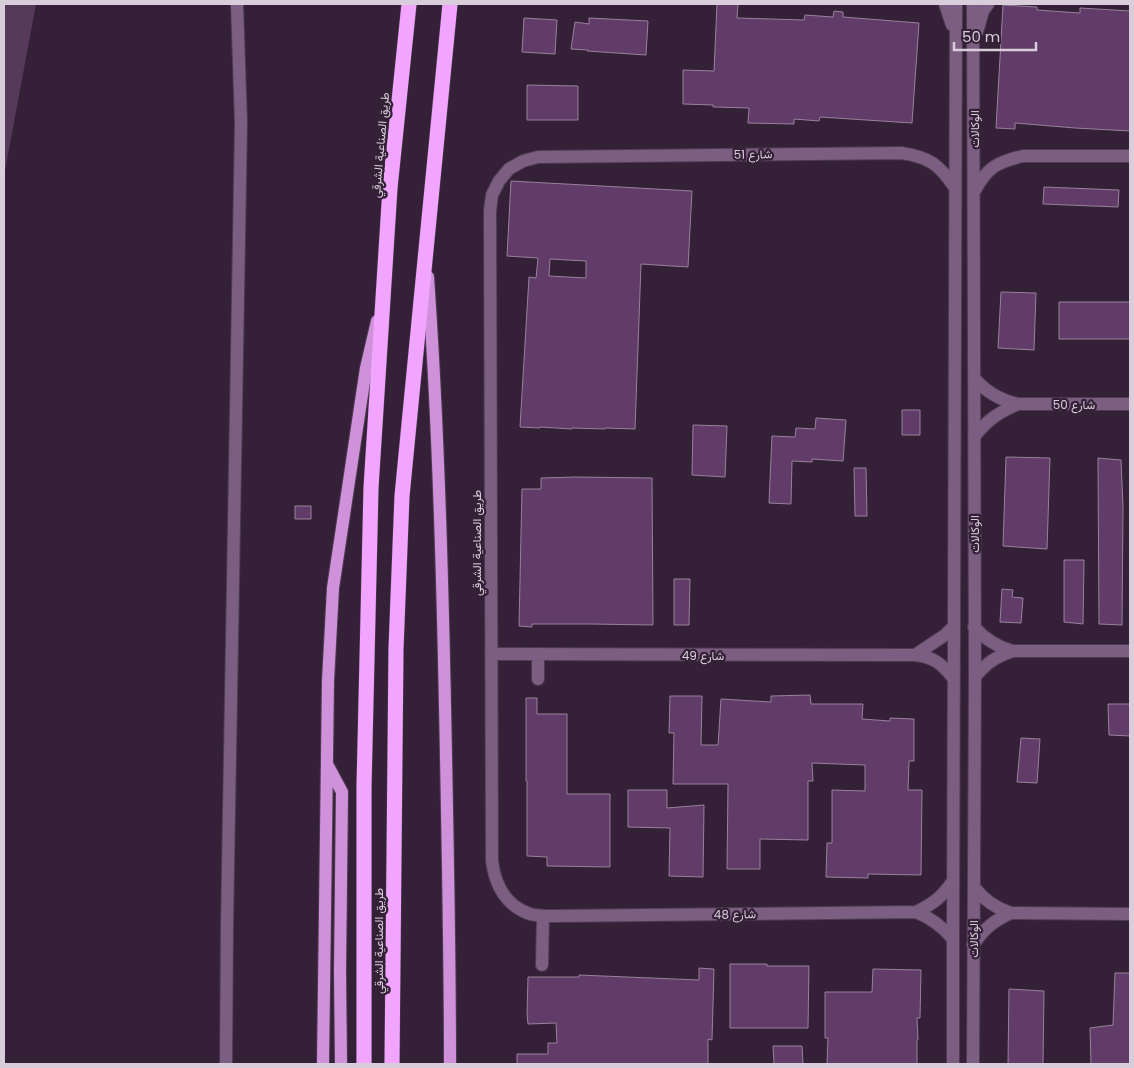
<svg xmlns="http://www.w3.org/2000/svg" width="1134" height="1068" font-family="Poppins,Vazirmatn,sans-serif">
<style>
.garden{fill:#553b59}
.building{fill:#623c68;stroke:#98819c;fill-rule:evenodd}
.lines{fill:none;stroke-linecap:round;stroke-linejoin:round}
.minor-casing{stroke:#4e3d51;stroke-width:14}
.major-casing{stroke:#4e3d51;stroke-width:14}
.highway-casing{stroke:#4e3d51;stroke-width:16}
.minor{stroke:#7c5e82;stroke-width:12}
.major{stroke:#d091db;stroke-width:12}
.highway{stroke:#f1a5ff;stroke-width:15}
.labels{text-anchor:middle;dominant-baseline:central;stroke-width:4.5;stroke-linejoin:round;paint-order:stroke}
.street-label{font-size:12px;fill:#d9cddb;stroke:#342137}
</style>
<rect width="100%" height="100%" fill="#342137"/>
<path class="garden" d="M4,4h32l-32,172z"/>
<path class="building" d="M717,4h21l-1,14 67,2 1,-5 28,2 1,-6 9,1v5l76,6 -7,100 -92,-6 -1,4 -25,-2v5l-46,-1 1,-15 -36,-1v-2l-30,-1v-34l31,1z
M1003,5l34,2v3l43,3v-5l50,3v120l-55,-3 -60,-5v6l-19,-1z
M524,18l33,2 -2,34 -33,-2z
M589,18l59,3 -2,34 -59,-4 1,-1 -17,-1 4,-27 14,2z
M527,85l51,1v34h-51z
M511,181l181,10 -4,76 -47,-3 -6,165 -30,-1v1l-33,-1v1l-32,-2v1l-20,-1 9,-150 7,1 2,-20 -31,-2zM550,259l36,2v17l-37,-2z
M1044,187l75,3 -1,17 -75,-3z
M1001,292l35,1 -2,57 -36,-2z
M1059,302h71v37h-71z
M902,410h18v25h-18z
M816,418l30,2 -3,41 -31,-2v3l-20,-1 -1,43 -22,-1 3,-67 23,1 1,-9 19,1z
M693,425l34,1 -2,51 -33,-2z
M1006,457l44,1 -3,91 -44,-3z
M1098,458l23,2 2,47 -1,118 -23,-1z
M854,468h12l1,48h-12z
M576,477l76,1 1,147 -62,-1h-59v3l-13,-1 3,-137h19v-11z
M295,506h16v13h-16z
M1064,560h20l-1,64 -19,-2z
M674,579h16l-1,46h-15z
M1002,589l11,1 -1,7 11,1 -2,25 -21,-1z
M810,695l1,9h52l-1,15 28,2v-3l24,1v42h-5l-1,29h14l-1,85 -53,-1v4l-42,-1 1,-34h5v-53l33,1v-26l-53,-2 1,18h-5v59l-48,-1v30h-33l1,-85h-55l1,-51h-5l1,-37h32l-1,49h17l3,-46 50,3v-6z
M526,698h11v16h30v80h43v73l-63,-1v-9l-20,-1v-75h-1z
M1108,704h22v32l-21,-1z
M1021,738l19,1 -3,44 -20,-1z
M628,790h39v18l37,-3 -1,72 -34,-1 1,-48 -42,-1z
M730,964h37v2h42l-1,62h-78z
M699,968l15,1 -2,71 -4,-1v25h-191v-10h31v-11h9l-1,-20 -28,1 -1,-10 1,-37h51v-2l120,5z
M873,969l48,1 -1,48h-3l1,22h-1v24h-90l1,-26h-3v-46h47z
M1115,973h15v91h-39l-1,-36 23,-3z
M1009,989l35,2 -1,73h-35z
M773,1046h29l1,18h-29z"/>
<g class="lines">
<g class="minor-casing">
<path id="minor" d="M945,4l7,21
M977,32l6,-21 5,-7
M974,192c13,-24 22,-30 49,-36h107
M974,378c12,14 25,22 44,26h112
M974,437c12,-16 25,-25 44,-33
M974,627c11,12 23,20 39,24h117
M491,654l424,1c19,2 27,9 38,23
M915,655l30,-20 9,-9
M975,677c11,-14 22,-21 38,-26
M538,679v-25
M974,887c10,13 21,21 37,26l119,1
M916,912c17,-8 26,-15 37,-31
M953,939c-11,-13 -22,-21 -37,-27l-362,4c-8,0 -17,0 -24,-2 -24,-8 -35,-29 -38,-53l-2,-650 2,-16 7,-14 10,-12 14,-8 15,-4 363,-4c28,4 38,11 54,35
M973,945c11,-16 20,-24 38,-32
M542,965l1,-49
M226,1064l1,-138 14,-803 -4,-119
M953,1064v-125l3,-935
M973,1064l2,-387 -2,-673"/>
</g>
<g class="major-casing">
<path id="major" d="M428,277c11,159 15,319 18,479 2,103 4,205 4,308
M327,764l15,28 -2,179 1,93
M323,1064l5,-383 5,-93 33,-220 11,-47"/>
</g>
<g class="highway-casing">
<path id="highway" d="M364,1064v-277l7,-299 19,-300 19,-184
M392,1064l4,-415 6,-153 48,-492"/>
</g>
<use href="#minor" class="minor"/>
<use href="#major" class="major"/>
<use href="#highway" class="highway"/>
</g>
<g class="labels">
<g class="street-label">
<text transform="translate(974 129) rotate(-90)">الوكالات</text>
<text transform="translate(380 145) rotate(-85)">طريق الصناعية الشرقي</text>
<text transform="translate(753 154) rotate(-1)">شارع 51</text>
<text x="1074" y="404">شارع 50</text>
<text transform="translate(974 534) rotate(-90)">الوكالات</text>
<text transform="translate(476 543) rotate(-90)">طريق الصناعية الشرقي</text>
<text x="703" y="655">شارع 49</text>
<text transform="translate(735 914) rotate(-1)">شارع 48</text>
<text transform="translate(973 939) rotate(-90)">الوكالات</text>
<text transform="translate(378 941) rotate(-90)">طريق الصناعية الشرقي</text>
</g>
</g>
<rect width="1134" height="1068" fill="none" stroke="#d9cddb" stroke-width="10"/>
<path d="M954 42v8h82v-8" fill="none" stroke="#d9cddb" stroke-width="2.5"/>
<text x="962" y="42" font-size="15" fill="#d9cddb" stroke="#342137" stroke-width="4" paint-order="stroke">50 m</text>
</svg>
